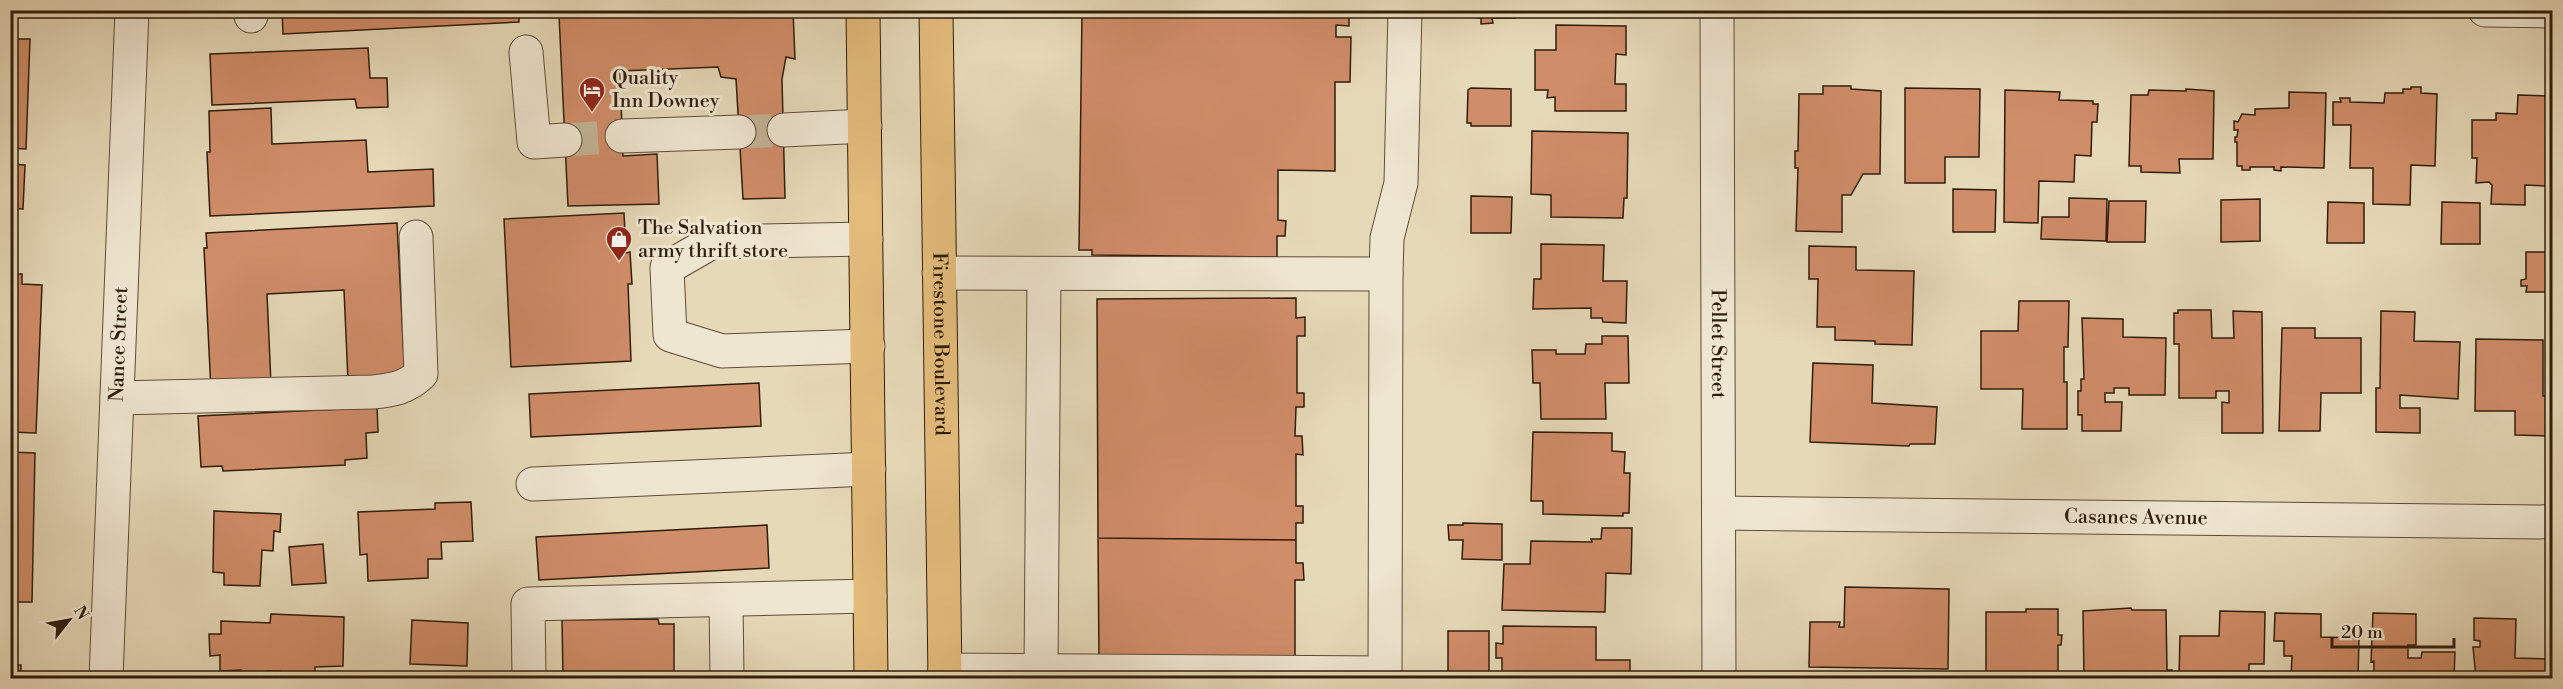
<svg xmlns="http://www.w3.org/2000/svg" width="2563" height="689" font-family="'Libre Bodoni',serif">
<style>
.building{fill:#d08d69;stroke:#2f1d0c;stroke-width:1.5}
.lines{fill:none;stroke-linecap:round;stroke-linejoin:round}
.minor-tunnel{stroke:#c1b396;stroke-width:33;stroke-dasharray:33 16;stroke-linecap:butt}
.minor-casing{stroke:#5d4c37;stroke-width:35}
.major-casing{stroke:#2f1d0c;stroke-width:35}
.minor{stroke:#efe6d1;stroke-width:33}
.major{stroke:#e3bc7c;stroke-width:33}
.labels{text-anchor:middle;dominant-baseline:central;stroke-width:6;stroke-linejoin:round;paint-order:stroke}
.poi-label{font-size:20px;fill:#2f1d0c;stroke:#efe6d1;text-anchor:start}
.street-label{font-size:20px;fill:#2f1d0c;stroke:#efe6d1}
</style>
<rect width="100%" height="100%" fill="#e6d9b8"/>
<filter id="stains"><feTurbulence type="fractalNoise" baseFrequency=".00333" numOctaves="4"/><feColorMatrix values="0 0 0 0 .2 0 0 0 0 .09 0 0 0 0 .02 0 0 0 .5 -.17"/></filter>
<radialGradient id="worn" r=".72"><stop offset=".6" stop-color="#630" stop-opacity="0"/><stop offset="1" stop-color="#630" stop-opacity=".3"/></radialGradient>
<path class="building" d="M282,10h237v12l-236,12z
M559,10h107l-107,5z
M666,10h127l2,49 -9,-2 -4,22 3,119 -42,1 -7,-120 -15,-2 -3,-10 -98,4 3,85 34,-2 2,50 -91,2 -9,-191z
M1082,10h267v16l-13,-1v12h15l-1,45h-15v89l-57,-1v50l8,1 -1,15h-8v21l-185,-2v-5h-13z
M1473,10h42v8h-23l1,5 -12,1v-6l-8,-1z
M1556,25l70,1v29l-10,-1 -1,30h11v27h-71v-14l-8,1 1,-8h-13v-40h21z
M10,39h20l-4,110 -16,-1z
M368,48l2,30h17l1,29 -31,1 -2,-9 -143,6 -2,-51z
M1823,86h28v3l30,2 -1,83h-17l-12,21h-9v37l-46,-1 2,-63h-3v-17h3l1,-57h24z
M2411,87h10v6l16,1 -2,72 -24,-1 -1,40 -37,-1v-36h-23l1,-43h-18v-23h8l-1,-4h10v4l34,1 1,-10h18v-4h8z
M1471,88l40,1v37h-40v-3h-4l1,-33z
M1905,88l75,1 -1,68h-34v26h-40z
M2186,89l28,2 -1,68h-34l1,14 -39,-1v-6h-12l2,-71h17l1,-5 37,1z
M2005,90l55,2 -1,8 34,1v3h5l-1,18h-5l-1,34 -16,-1 -1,27 -35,-1 -1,42 -34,-1z
M2289,92l37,1 -2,75 -43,-1v4l-7,-1v-3h-24v3h-8v-4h-5v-24h-2v-5h2l1,-7h-4v-9l4,1 4,-8 13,1v-6l34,-1z
M2518,95l30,1 -2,90 -21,-1v20l-34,-1 1,-19 -3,-3 -13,1 1,-25h-5v-38h24v-7l21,1z
M271,108l1,36 94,-4 2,32 65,-3 1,37 -224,10 -3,-64h3l-1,-41z
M1532,131l96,2 -1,65h-3l-1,20 -72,-1v-22l-20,-1z
M10,164l15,1 -2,44 -13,-1z
M1953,189l43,1 -1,42h-42z
M1471,196l41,1 -1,36h-40z
M2069,198l38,1 -1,42 -65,-2 1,-22h27z
M2260,199v42l-39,1v-42z
M2109,201h37l-1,41h-38z
M2328,202l36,1v40h-37z
M2442,202l38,1v41h-39z
M624,213l2,40 4,-1 2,32h-4l3,77 -120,6 -7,-148z
M397,223l8,155 -57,3 -4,-91 -77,4 4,90 -60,7 -7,-143h3l-1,-15z
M1541,244l63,1 -1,36h24l-1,42 -23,-1 -1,-4h-11v-10l-58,1 1,-30h7z
M1809,246l47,1v23l58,1 -2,74 -37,-1v-3l-40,-1v-13h-18l1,-48h-9z
M2526,252h26v40h-26l1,-6h-6v-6l5,-1z
M10,274h12v10l20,1 -6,148 -26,-1z
M1296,298v20l9,-1v19h-8v57h7v14h-8l-1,29h7l1,19 -7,-1v52h7v17h-7v17l-198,-2 -1,-239z
M2019,301h50l-1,46h-4v35h3v47h-45l1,-40h-42v-58h37z
M2178,310h33l1,28h22l-1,-27 29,1 1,121h-41v-31l7,1v-12h-13v7h-37v-54h-5v-31h4z
M2381,311l34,1 -1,29 46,1 -2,57 -58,-4v13h20v25l-44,-1v-44h4z
M2082,318l41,1v18l43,1 -1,57h-36v-7h-15v5h-9v9h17l-1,29h-39v-16h-4v-24h3v-12h3z
M2282,328h33v10h46v55h-40l-1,38h-41z
M1602,336h26l1,47h-24l1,36h-65l-1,-36h-7l-1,-33h24v4h29l1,-10h16z
M2476,339l67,1v56h9v40l-37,-1v-24h-40z
M1813,363l60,2 -1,38 65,4 -2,37h-25l-1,2 -99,-4z
M759,383l2,43 -230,11 -2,-43z
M377,405l1,27 -12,1 1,25 -22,2v5l-122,6 -1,-5 -21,1 -3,-51 164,-8z
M1533,432l79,1v18l13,1 -1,21h6l-1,40h-6v3l-80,-2v-13h-12z
M10,452l25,1 -3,149h-22z
M471,502l2,39 -32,1 1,17h-14v19l-60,3 -1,-27 -7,1 -2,-43 77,-3v-6z
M214,511l67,3 -1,18 -6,-1 -1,20 -11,-1 -2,36 -36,-1v-12l-11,-1z
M1463,523l39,1v36l-40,-1 1,-19h-14l-1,-15h15z
M767,525l2,43 -230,12 -3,-43z
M1602,528h30l-1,46 -25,-1 -1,39 -103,-2 2,-46h26l1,-23 61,1 -1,-3h10z
M1098,538l198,2v23h7l1,17h-9v79h-196z
M323,544l3,39 -34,2 -3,-38z
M1845,587l104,2 -1,80 -139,-2 1,-45h30l-1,5h5z
M2131,608l1,2h34l1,60h5v8h-88l-1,-67z
M2026,609h32v26h4l-1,10h-3v33h-72v-66h40z
M2220,611l45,1 -1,52h-15v14h-70l1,-42h39z
M2275,613l46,1v23l38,1 -1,40h-67l1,-22h-8v-15h-10z
M2373,613l43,1v31h-8v13h13l1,-6h33l-1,26h-80v-17l-3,1z
M271,614l73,3 -1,49 -28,1v11h-33l-1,-7h-14v7h-26v-8l-21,1v-16l-10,1 -1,-22h12v-13l49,2z
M2474,618l42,1 -1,39 37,1v19h-76l-3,-31h7v-6l-6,-1z
M658,619l1,5h15v54h-111l-1,-58z
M412,620l56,3 -1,43 -57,-2z
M1503,626l93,1v33h34v18h-128v-20h-6v-15l7,1z
M1448,631h41v47h-41z
M10,665h11v13h-11z
M1938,675h41v3h-41z"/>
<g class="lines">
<path class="minor-tunnel" d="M739,132l45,-2
M565,140l57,-4"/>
<g class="minor-casing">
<g id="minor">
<path id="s1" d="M1717,10l2,668"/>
<path d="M2485,10l67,1"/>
<path d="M251,16v-6"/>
<path d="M526,52l8,90 31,-2"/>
<path d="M784,130l81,-4"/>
<path d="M622,136l117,-4"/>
<path d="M866,239l-154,3 -45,26 3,67 52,16 146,-5"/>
<path d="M939,273l447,1"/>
<path d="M117,398l256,-6c20,-2 33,-4 48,-18l-5,-137"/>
<path d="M533,484l336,-15"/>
<path id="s2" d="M1719,513l833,9"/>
<path d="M726,600l1,78"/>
<path d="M945,670l440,3 1,-399 1,-36 14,-55 4,-173"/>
<path d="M1041,671l3,-397"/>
<path id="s3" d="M106,678l26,-668"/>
<path d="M529,678l-1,-74 342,-8"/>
</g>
</g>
<g class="major-casing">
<g id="major">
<path d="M863,10l8,668"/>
<path id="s4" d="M936,10l9,668"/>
</g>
</g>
<use href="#minor" class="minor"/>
<use href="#major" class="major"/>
</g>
<defs>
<g id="hotel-pin" transform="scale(1.35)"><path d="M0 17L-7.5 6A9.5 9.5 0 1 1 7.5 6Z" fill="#8f2418" stroke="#efe6d1"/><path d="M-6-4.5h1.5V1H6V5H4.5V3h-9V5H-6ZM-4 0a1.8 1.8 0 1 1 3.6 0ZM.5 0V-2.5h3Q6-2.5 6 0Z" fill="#fff"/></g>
<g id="shop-pin" transform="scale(1.35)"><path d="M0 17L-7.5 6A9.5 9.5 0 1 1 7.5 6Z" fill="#8f2418" stroke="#efe6d1"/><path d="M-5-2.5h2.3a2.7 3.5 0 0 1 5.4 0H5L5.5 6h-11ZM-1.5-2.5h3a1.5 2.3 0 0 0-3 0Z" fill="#fff"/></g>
</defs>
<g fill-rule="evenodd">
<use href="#hotel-pin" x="592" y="90"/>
<use href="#shop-pin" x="619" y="239"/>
</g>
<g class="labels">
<g class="poi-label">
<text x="612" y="78">Quality<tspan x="612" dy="23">Inn Downey</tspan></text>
<text x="638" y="228">The Salvation<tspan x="638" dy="23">army thrift store</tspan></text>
</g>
<g class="street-label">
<text stroke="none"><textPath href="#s4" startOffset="334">Firestone Boulevard</textPath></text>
<text stroke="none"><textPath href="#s1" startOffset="334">Pellet Street</textPath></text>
<text stroke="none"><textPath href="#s3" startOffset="334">Nance Street</textPath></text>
<text stroke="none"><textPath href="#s2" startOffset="417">Casanes Avenue</textPath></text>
</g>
</g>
<rect width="2563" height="689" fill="none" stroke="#e6d9b8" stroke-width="36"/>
<rect x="12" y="12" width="2539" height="665" fill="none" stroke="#2f1d0c" stroke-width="3"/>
<rect x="18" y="18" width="2527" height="653" fill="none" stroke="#2f1d0c" stroke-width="1.5"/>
<g transform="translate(69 620) rotate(59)" stroke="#efe6d1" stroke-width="4.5" paint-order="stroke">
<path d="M0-4.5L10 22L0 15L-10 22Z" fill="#2f1d0c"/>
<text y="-9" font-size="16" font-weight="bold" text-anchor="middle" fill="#2f1d0c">N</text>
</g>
<path d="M2332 638v9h122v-9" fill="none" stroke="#2f1d0c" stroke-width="3"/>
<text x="2341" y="638" font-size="18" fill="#2f1d0c" stroke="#efe6d1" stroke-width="4.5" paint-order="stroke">20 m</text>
<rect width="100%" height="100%" filter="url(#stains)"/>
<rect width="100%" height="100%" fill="url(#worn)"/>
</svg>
